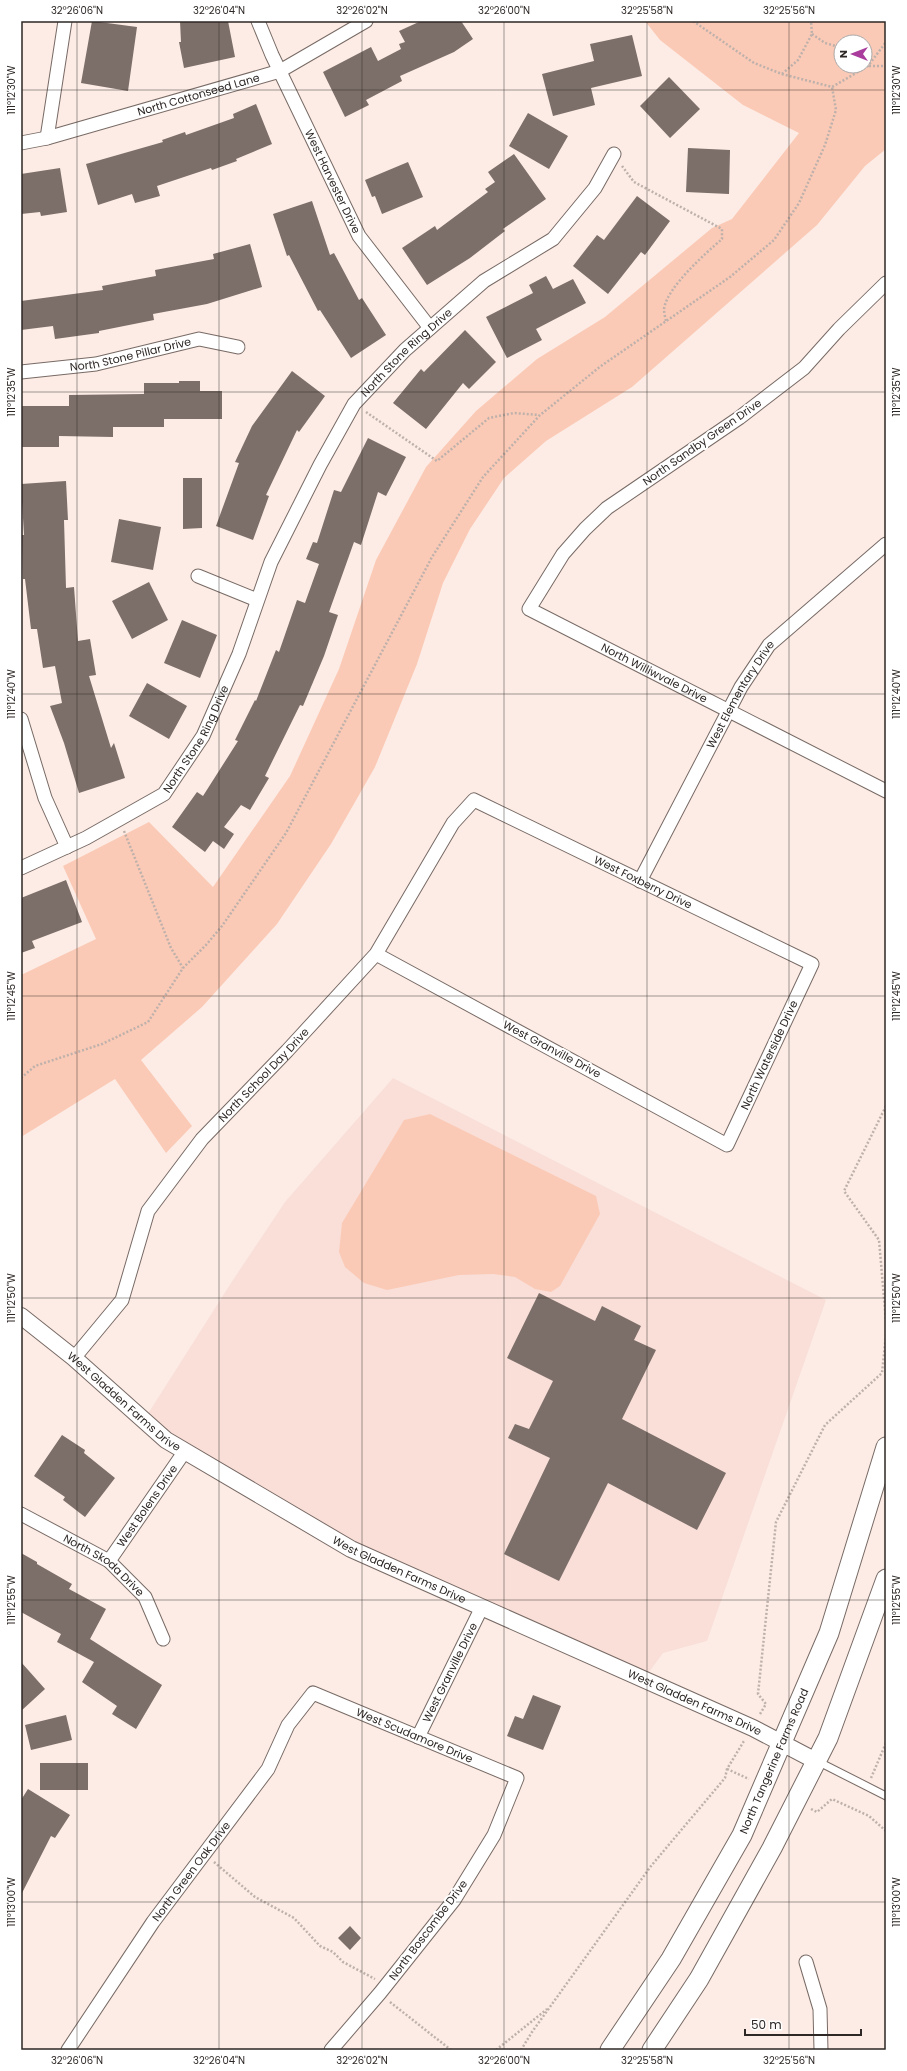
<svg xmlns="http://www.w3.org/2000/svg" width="907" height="2071" font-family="Poppins,sans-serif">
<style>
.education{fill:#f9dfd8}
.green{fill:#fbcab6;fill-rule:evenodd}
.building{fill:#7c6e69}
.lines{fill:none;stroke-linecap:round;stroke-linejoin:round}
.service-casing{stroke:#786a65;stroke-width:9}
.minor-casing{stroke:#786a65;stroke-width:15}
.tertiary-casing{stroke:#786a65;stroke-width:18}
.secondary-casing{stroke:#786a65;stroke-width:21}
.path{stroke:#beb1ab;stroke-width:2.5;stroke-dasharray:2 2;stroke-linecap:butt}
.service{stroke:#fff;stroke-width:7}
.minor{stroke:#fff;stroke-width:13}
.tertiary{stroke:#fff;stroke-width:16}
.secondary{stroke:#fff;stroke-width:19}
.ticks{fill:none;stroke:#2d2725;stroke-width:1;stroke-opacity:0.45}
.labels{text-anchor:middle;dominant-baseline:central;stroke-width:4;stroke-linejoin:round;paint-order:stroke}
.street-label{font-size:11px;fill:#2d2725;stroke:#fff}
.neatline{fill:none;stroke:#2d2725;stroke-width:1.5}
.ticks-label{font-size:10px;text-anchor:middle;fill:#2d2725}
</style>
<rect width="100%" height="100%" fill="#fcece5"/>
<path class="education" d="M393,1078l433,222 -119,341 -44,12 -19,26 -293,-130 -207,-129 87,-137 54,-81z"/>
<path class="green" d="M645,21h241v128l-21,17 -48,59 -185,162 -86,54 -42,37 -34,51 -27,54 -26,81 -42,103 -44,77 -54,80 -75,83 -61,53 51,66 -26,27 -51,-74 -94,58v-162l75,-36 -33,-73 86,-44 64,65 77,-111 49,-107 37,-109 50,-93 50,-56 61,-52 68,-42 107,-89 20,-9 67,-86 -56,-28 -83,-65zM841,42h24v24h-24z
M430,1114l166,82 4,18 -40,72 -9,6 -16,-3 -20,-12 -22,-3 -34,1 -72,15 -23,-7 -19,-16 -6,-15 3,-29 62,-103z"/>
<path class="building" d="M92,21l45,6 -9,64 -47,-8z
M180,21h48l7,36 -51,11 -5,-26h2z
M421,21h40l12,18 -19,13 -54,24 2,5 -36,19 3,5 -24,12 -22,-45 48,-25 7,14 23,-12 -2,-5 6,-2 -6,-11z
M632,35l10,41 -51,12 4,17 -42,11 -11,-42 52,-13 -4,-17z
M669,77l31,32 -30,29 -30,-32z
M256,104l16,40 -36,15 1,2 -25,9 -1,-2 -54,18 3,10 -25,7 -3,-9 -34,11 -12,-41 77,-22 -1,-2 23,-8 1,3 48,-17 -1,-4z
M528,113l40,23 -19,33 -40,-23z
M688,148l42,2 -1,44 -43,-2z
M514,154l32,45 -43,30 2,2 -35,27 -43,27 -25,-37 33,-22 2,4 51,-38 -3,-3 10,-7 -7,-10z
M408,162l15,35 -41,17 -7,-18 -3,1 -7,-17z
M60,168l7,44 -26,4 -1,-4 -19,2v-40z
M637,196l33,25 -25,34 -4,-3 -33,42 -35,-28 24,-31 7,5z
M312,201l18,54 4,-2 25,47 3,-2 24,37 -35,23 -31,-48 -2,1 -29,-56 -2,1 -14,-42z
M250,244l12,43 -55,17 -54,10 1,6 -55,11v2l-44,6 -2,-13 -32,4v-29l82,-11 -1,-4 54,-10 -1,-6 59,-11 -1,-5z
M546,276l7,13 20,-10 13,24 -50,26 6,11 -35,18 -21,-41 47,-24 -4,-8z
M465,330l31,32 -27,27 -6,-6 -37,46 -33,-26 28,-34 3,3z
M292,371l33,25 -26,36 -2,-2 -31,65 3,1 -16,44 -37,-14 23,-63 -4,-1 17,-36z
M179,381h21v10h22v28h-58v8h-51v10l-54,-1v11h-38v-41h48v-11l75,-1v-11h35z
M368,438l38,19 -20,39 -8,-4 -17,53 -7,-3 -25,70 9,3 -14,41 -21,50 -3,-1 -35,71 4,2 -19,32 -9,-5 -17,22 10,7 -10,15 -11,-8 -8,11 -33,-25 25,-35 6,4 35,-55 -3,-1 20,-40 1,1 20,-51 3,2 18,-52 8,3 14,-39 -13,-5 7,-17 4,1 17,-53 7,2z
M183,478h19v50l-19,1z
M66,481l2,39h-4l2,68 8,-1 4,54 12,-2 6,36 -7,1 22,72 3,-5 11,35 -46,15 -15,-50 -14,-37 12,-3 -7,-37 -12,2 -6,-39h-6l-6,-50h-2l-1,-44h2l-3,-51z
M119,519l42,8 -8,43 -42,-8z
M149,582l19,38 -36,19 -20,-38z
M182,620l35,15 -17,43 -36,-15z
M147,683l40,23 -18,33 -40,-23z
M66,880l16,42 -50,19 3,7 -14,5v-55z
M539,1293l56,28 7,-15 39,20 -7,14 22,10 -34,69 104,54 -29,57 -89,-47 -49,98 -55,-27 46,-96 -42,-20 7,-14 14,5 24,-48 -46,-23z
M62,1435l23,15 -1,3 31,25 -30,39 -22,-17 2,-3 -31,-21z
M21,1553l16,9v2l35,20 -3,5 37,20 -16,30 72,46 -26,44 -24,-15 5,-8 -35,-24 12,-20 -37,-20 4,-8 -40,-22z
M21,1662l24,27 -24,22z
M533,1695l28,11 -18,44 -36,-14 8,-20 8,3z
M66,1715l6,25 -41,10 -6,-25z
M40,1763h48v27h-48z
M28,1789l42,26 -15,23 -4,-2 -30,59v-95z
M350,1926l11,12 -11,12 -12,-12z"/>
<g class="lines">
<g class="service-casing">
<path id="service" d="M817,1761l69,35"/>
</g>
<g class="minor-casing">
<g id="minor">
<path id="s1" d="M258,21l14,34 87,181 71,92"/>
<path d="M47,138l18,-117"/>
<path id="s2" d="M21,143l26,-5 233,-67 86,-50"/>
<path id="s3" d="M886,283l-47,46 -35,39 -65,50 -132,90 -22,21 -22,25 -34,55 357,182"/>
<path id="s4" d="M21,372l75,-8 103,-25 39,8"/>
<path d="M198,576l59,24"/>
<path d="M21,719l24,79 22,49"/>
<path id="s5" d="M21,868l65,-30 78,-44 39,-58 36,-82 32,-92 49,-97 34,-61 51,-54 79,-69 69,-42 42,-51 19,-34"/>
<path id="s6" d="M640,881l101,-194 28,-42 117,-101"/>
<path id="s7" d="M74,1358l48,-58 26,-89 54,-72 85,-88 89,-97 77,-131 21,-23 338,164 -85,181 -351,-191"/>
<path id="s8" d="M21,1514l88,47 36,36 18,42"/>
<path id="s9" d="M109,1561l76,-110"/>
<path id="s10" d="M418,1737l64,-130"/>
<path d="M806,1962l14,47 1,41"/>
<path id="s11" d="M68,2050l85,-128 115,-153 20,-44 25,-32 204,85 -23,57 -40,65 -74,93 -49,57"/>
</g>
</g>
<g class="tertiary-casing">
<g id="tertiary">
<path id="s12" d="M21,1316l53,42 92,82 185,109 402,179 63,33"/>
</g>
</g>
<g class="secondary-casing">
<g id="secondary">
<path id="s13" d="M610,2050l61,-91 71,-124 87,-202 57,-186"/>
<path d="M652,2050l47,-71 73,-131 56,-110 58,-159"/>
</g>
</g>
<path class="path" d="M693,21l61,42 28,11 50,13 36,-21 18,-24
M812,34l13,9 14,4
M869,66h17
M782,74l16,-14 14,-26 -1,-13
M622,166l12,16 88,47v10c-16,14 -55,48 -58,70 0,3 1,8 2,12
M366,412l71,49 52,-43 25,-5 25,2
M124,831l47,117 12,20
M21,1078l14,-12 67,-22 46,-22 35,-54 23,-23 16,-19 64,-93 146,-276 51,-80 57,-62 61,-49 129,-89 44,-37 25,-37 26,-58 11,-35 -4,-23
M886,1106l-42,85 35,49 7,81
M760,1714l6,-10 -8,-10 18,-172 49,-97 57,-52 4,-38
M727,1769l22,10
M871,1778l15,-35
M811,1809l6,3 15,-13 37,17 17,15
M214,1862l41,35 39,21 26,28 13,6 10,10 32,17
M390,2002l61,48
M496,2050l51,-41
M521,2050l11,-18 119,-166 74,-88 2,-9 17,-28"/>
<use href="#service" class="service"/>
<use href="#minor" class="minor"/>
<use href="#tertiary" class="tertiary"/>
<use href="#secondary" class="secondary"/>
</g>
<path class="ticks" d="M77,21v2029M219,21v2029M362,21v2029M504,21v2029M647,21v2029M789,21v2029M21,90h865M21,392h865M21,694h865M21,996h865M21,1298h865M21,1600h865M21,1902h865"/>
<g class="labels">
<g class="street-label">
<text stroke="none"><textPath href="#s2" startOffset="184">North Cottonseed Lane</textPath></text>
<text stroke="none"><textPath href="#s1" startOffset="177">West Harvester Drive</textPath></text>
<text stroke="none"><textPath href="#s5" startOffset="670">North Stone Ring Drive</textPath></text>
<text stroke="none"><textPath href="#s4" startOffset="111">North Stone Pillar Drive</textPath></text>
<text transform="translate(702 442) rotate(-35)">North Sandby Green Drive</text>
<text stroke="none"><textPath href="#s3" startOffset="629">North Williwvale Drive</textPath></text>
<text stroke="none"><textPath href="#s6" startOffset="212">West Elementary Drive</textPath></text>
<text stroke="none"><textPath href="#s5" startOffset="225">North Stone Ring Drive</textPath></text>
<text stroke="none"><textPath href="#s7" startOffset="883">West Foxberry Drive</textPath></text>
<text transform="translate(552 1049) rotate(28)">West Granville Drive</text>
<text transform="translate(769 1055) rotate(-65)">North Waterside Drive</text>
<text stroke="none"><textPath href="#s7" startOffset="347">North School Day Drive</textPath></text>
<text stroke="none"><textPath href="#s12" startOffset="134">West Gladden Farms Drive</textPath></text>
<text stroke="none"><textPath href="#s9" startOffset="67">West Bolens Drive</textPath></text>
<text stroke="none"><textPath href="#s8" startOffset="98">North Skoda Drive</textPath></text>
<text stroke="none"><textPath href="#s12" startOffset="458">West Gladden Farms Drive</textPath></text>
<text stroke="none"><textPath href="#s10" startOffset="72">West Granville Drive</textPath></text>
<text stroke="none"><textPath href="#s12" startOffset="782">West Gladden Farms Drive</textPath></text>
<text stroke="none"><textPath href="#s11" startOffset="544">West Scudamore Drive</textPath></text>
<text stroke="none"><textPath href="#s13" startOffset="333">North Tangerine Farms Road</textPath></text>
<text stroke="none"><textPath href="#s11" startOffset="217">North Green Oak Drive</textPath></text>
<text transform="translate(428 1930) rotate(-53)">North Boscombe Drive</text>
</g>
</g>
<rect width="907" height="2071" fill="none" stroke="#ffffff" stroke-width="44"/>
<g transform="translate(853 54) rotate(270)"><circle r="19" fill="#ffffff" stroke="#aba9a8"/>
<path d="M0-3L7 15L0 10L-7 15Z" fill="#a93c9c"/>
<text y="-6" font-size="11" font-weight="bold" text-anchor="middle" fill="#2d2725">N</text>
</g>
<path d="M745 2029v6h116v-6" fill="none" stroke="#2d2725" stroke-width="2"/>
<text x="751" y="2029" font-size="12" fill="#2d2725" stroke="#ffffff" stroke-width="3" paint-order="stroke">50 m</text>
<rect x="22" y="22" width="863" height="2027" class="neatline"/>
<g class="ticks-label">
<text x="77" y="14">32°26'06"N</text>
<text x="219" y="14">32°26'04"N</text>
<text x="362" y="14">32°26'02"N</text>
<text x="504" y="14">32°26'00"N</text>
<text x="647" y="14">32°25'58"N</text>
<text x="789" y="14">32°25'56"N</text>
<text transform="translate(896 90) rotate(-90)" y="4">111°12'30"W</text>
<text transform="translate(11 90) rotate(-90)" y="4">111°12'30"W</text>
<text transform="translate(896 392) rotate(-90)" y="4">111°12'35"W</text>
<text transform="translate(11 392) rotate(-90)" y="4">111°12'35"W</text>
<text transform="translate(896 694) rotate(-90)" y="4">111°12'40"W</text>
<text transform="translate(11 694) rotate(-90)" y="4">111°12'40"W</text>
<text transform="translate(896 996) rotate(-90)" y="4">111°12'45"W</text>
<text transform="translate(11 996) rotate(-90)" y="4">111°12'45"W</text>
<text transform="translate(11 1298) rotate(-90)" y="4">111°12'50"W</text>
<text transform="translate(896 1298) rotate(-90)" y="4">111°12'50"W</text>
<text transform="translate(11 1600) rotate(-90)" y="4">111°12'55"W</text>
<text transform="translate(896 1600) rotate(-90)" y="4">111°12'55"W</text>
<text transform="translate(11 1902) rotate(-90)" y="4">111°13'00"W</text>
<text transform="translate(896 1902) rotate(-90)" y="4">111°13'00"W</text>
<text x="77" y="2064">32°26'06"N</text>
<text x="219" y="2064">32°26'04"N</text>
<text x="362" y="2064">32°26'02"N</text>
<text x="504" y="2064">32°26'00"N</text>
<text x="647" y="2064">32°25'58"N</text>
<text x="789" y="2064">32°25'56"N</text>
</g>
</svg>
